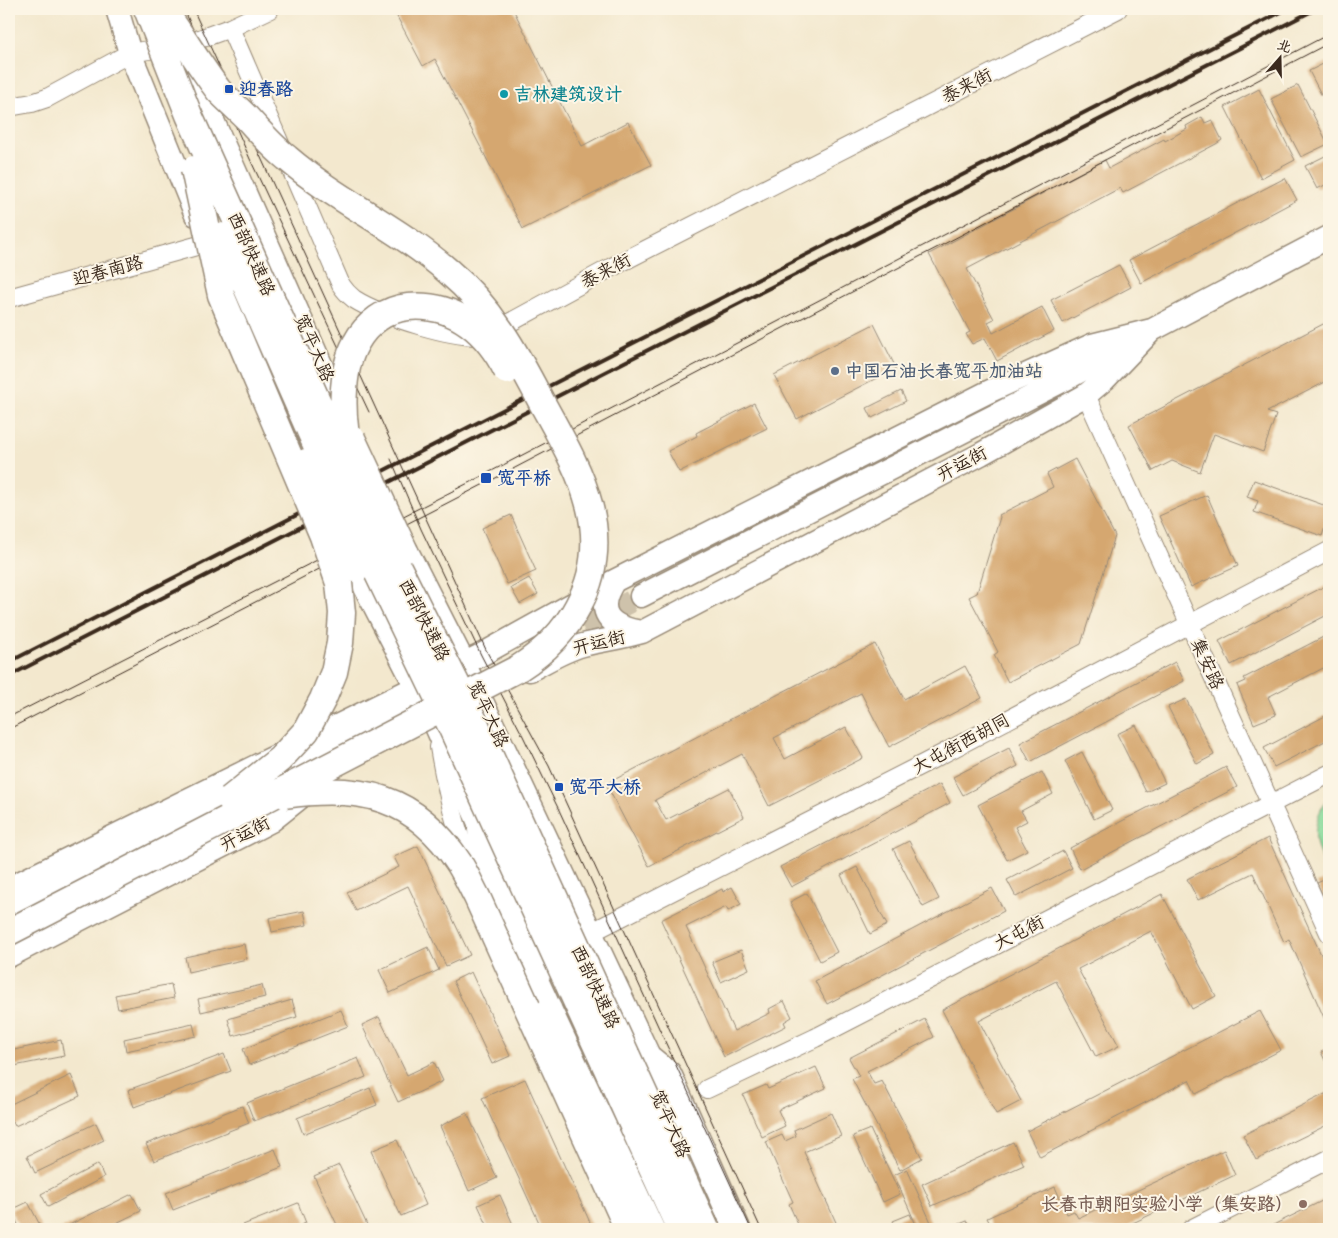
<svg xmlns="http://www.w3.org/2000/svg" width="1338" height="1238" font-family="'Comic Neue','LXGW WenKai TC',sans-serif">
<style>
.green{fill:#8adc9d;stroke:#62835e}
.building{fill:#d5a76f}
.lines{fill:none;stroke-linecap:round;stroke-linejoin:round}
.major-tunnel{stroke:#cec2ab;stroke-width:22;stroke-dasharray:22 11;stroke-linecap:butt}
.minor-casing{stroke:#978976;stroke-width:20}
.major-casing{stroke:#978976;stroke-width:25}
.highway-casing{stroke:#978976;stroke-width:29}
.minor{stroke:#fff;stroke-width:18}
.major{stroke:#fff;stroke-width:22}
.highway{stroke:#fff;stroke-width:26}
.tram{stroke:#3b2a1e;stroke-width:1}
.rail{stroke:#3b2a1e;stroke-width:4}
.major-bridge-casing{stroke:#978976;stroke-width:25;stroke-linecap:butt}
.highway-bridge-casing{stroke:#978976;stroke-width:29;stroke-linecap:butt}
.major-bridge{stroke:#fff;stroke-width:22}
.highway-bridge{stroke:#fff;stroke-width:26}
.transit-dot{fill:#1a4fb4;stroke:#fcf5e5;stroke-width:2}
.culture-dot{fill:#0f9aa8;stroke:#fcf5e5;stroke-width:2}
.service-dot{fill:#5c6f8a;stroke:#fcf5e5;stroke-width:2}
.education-dot{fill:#8d6e63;stroke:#fcf5e5;stroke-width:2}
.labels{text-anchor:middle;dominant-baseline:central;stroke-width:4;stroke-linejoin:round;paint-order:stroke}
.street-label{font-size:18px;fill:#3b2a1e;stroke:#fcf5e5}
.transit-label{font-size:18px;font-weight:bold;fill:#164399;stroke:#fcf5e5;text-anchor:start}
.culture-label{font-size:18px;font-weight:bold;fill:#0d838f;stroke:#fcf5e5;text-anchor:start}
.service-label{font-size:18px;font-weight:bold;fill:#4e5e75;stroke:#fcf5e5;text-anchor:start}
.education-label{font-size:18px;font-weight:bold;fill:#785e54;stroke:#fcf5e5;text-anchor:end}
</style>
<rect width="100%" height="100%" fill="#fcf5e5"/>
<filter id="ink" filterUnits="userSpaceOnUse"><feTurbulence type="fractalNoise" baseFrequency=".02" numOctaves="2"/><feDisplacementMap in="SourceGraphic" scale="10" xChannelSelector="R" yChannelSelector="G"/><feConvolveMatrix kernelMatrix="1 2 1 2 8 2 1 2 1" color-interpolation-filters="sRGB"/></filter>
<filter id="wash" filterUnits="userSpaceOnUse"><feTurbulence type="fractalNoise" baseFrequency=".0096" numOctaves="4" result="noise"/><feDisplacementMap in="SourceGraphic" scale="20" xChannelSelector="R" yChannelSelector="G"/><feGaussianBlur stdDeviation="1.12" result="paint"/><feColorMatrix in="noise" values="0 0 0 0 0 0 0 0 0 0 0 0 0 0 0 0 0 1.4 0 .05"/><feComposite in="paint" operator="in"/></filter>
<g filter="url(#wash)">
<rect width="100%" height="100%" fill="#f3e8ce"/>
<path class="green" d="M1329,797v71c-19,-20 -17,-51 0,-71z"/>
<g id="blocks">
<path class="building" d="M393,9h120l69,137 46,-24 23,43 -128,64 -88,-170 -12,7z
M1327,62l2,5v25l-7,4 -13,-25z
M1298,85l30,59 -27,13 -30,-58z
M1259,89l36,71 -34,18 -36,-71z
M1202,117l3,6 7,-3 10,20 -6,4 -93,49 -3,-5 -153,81 27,50 -6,3 5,11 49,-26 12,24 -57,30 -12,-23 -13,6 -6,-10 4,-2 -41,-78 176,-94 4,8 55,-29 1,2 22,-12 -1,-3z
M1329,154v29l-12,6 -12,-23z
M1285,178l12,22 -156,83 -12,-23z
M1119,265l12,22 -68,36 -12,-23z
M1329,321v59l-62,32 9,3 -13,37 -49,-18 -14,38 -28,-11 -19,10 -24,-46z
M874,324l22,44 -99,51 -23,-44z
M901,391l5,10 -34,17 -5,-10z
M754,403l13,25 -88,44 -11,-21 29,-15 -1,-3z
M1075,459l40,77 -34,108 -73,38 -14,-27 4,-3 -29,-55 8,-4 23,-76 -1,-2 54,-28 -6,-13z
M1254,480l75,27v8l-7,21 -68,-24 4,-11 -11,-4z
M1207,495l31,71 -47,21 -32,-71z
M511,515l25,56 -29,13 -25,-56z
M529,578l9,16 -18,10 -9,-16z
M1329,584v30l-98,51 -12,-24z
M1329,634v31l-61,32 8,18 -22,9 -17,-39 9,-4 -2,-3z
M875,644l29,55 61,-33 17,32 -93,49 -28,-54 -87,45 11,21 61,-32 17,31 -94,48 -27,-52 -87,46 11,20 63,-32 15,29 -95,49 -43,-82z
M1175,662l9,19 -154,81 -10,-19z
M1186,699l28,56 -17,9 -29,-57z
M1329,714v25l-55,28 -10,-19z
M1136,725l29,58 -19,9 -29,-58z
M1009,748l9,18 -55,29 -10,-18z
M1082,752l30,58 -18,9 -29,-58z
M1226,767l11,20 -157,82 -10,-21z
M1042,772l11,22 -32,17 6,10 -12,6 12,23 -20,10 -29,-55z
M940,784l10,19 -159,84 -11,-20z
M1268,838l61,134v57l-40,-90 -5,3 -31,-69 -55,27 -11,-21z
M909,841l30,58 -16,8 -30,-58z
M418,846l52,109 -24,11 -38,-80 -52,25 -9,-19 52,-25 -5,-10z
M1063,851l9,17 -56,29 -9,-17z
M857,867l30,58 -17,9 -29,-59z
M1326,879l3,5v9l-6,3 -6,-13z
M732,887l9,17 -13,7 -2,-4 -40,20 48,104 36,-18 -1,-4 15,-8 8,16 -8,5 2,4 -62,31 -63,-137 61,-31 1,3z
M992,888l12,23 -177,93 -12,-23z
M807,893l30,59 -17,9 -30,-59z
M1162,894l54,102 -24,13 -41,-78 -73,38 41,77 -23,11 -40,-76 -77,40 42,80 -25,13 -54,-104z
M304,911l3,14 -35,7 -3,-14z
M244,944l3,15 -59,13 -3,-15z
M428,947l11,23 -49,23 -11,-23z
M741,950l8,19 -28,13 -9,-20z
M471,972l39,84 -18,8 -39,-83z
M171,984l3,14 -56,11 -3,-14z
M262,985l3,12 -64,15 -3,-13z
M292,1000l5,17 -64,19 -5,-17z
M341,1010l7,16 -99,39 -6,-16z
M1260,1011l21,39 -85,44 -7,-14 -149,77 -13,-26z
M379,1017l28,58 27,-13 9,19 -45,21 -36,-77z
M925,1019l9,18 -67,34 7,13 8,-3 40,77 -22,12 -48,-91 7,-3 -10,-18z
M193,1024l3,12 -70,15 -2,-12z
M61,1040l3,16 -55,11v-16z
M1329,1048v21l-8,-17z
M224,1054l7,17 -97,36 -6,-17z
M358,1058l8,19 -112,44 -7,-18z
M816,1067l10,21 -48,22 7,16 -23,11 -19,-42 23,-10 2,4z
M71,1075l9,21 -65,30 -6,-12v-9z
M525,1079l68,150h-51l-60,-131z
M370,1088l7,17 -74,29 -6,-16z
M1329,1092v32l-73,36 -13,-25z
M242,1106l7,17 -95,38 -8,-17z
M467,1113l30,65 -28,13 -29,-65z
M831,1113l10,23 -37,16 35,77h-39l-11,-25 4,-2 -27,-60 16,-7 3,6 11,-5 -2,-6z
M96,1123l8,17 -69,33 -8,-17z
M870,1129l30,65 -17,8 -30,-66z
M397,1140l29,65 -25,11 -30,-65z
M1013,1142l11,23 -92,41 -10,-22z
M275,1149l7,18 -109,43 -7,-17z
M1224,1150l11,25 -115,54h-127l-6,-11 68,-31 12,27 7,-3 4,7z
M98,1164l6,13 -56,30 -7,-13z
M339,1165l30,64h-30l-25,-53z
M907,1169l27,60h-16l-24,-54z
M132,1194l9,17 -37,18h-43z
M500,1195l15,34h-26l-11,-24z
M1329,1198v31h-64l61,-30z
M28,1202l14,27h-22l-9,-19z
M298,1203l8,20 -14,6h-59z
M910,1214l7,15h-21l-3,-8z
M967,1221l4,8h-24z"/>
</g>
</g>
<g filter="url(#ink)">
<use href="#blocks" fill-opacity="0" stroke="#978976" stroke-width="1"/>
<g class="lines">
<path class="major-tunnel" d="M553,642l88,-46"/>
<g class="minor-casing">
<path id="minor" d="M230,28l111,257c4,6 8,10 13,14 25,16 105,42 133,36l125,-68 506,-258
M9,107l23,-4 15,-5 83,-45 49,-8 18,-5 33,-12 40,-19
M9,298l198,-55
M1086,395l243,538
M439,747c7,41 16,84 33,122
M590,933l335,-170 404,-212
M707,1089l108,-51 514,-264
M1191,1229l138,-70"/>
</g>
<g class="major-casing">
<path id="major" d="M117,9l13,44 66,162
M183,53l160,361
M407,551l57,112 187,397 1,25 11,23
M357,572l77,150 110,247
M614,581c-20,31 -5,46 28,51
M641,596l429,-219 82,-47 177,-93
M530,670c17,-9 34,-20 53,-25 20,-5 39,-7 59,-13l339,-178 105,-59 19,-16 47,-49
M9,888l472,-233 133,-74 374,-189 104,-47 60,-15
M9,956l262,-135 40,-32"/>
</g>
<g class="highway-casing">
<path id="highway" d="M481,828l2,39 66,144
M9,913l221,-114 23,-9 93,-46 31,-20 43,-23
M651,1060l17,14 69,155"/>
</g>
<use href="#minor" class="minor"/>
<use href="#major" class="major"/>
<use href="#highway" class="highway"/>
<path class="tram" d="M184,9l66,150 119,253
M193,9l294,643 62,114 212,463
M391,459l30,70 60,126 42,81 36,74 192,419
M9,717l475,-242 845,-441
M9,729l479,-247 841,-439"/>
<path class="rail" d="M9,662l1278,-653
M9,676l1307,-667"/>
<g class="major-bridge-casing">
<path id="major-bridge" d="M354,438l53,113
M306,460l51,112"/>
</g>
<g class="highway-bridge-casing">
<path id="highway-bridge" d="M147,9l42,106 148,330 127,254 242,530
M194,169l27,126 102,241 16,47 3,30 -2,30 -6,29 -11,27 -17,32 -26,28 -50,40
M224,236l93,211 127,264 236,518
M350,452c-9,-31 -10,-81 6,-109 10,-19 30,-34 52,-36 47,-4 78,23 99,64
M285,795c76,-11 130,1 174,68 7,11 12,23 18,34l151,332
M9,932l510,-264c25,-16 45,-35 59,-62 40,-74 -1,-139 -37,-205 -25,-48 -50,-94 -92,-129 -50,-44 -112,-71 -162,-114 -15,-12 -27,-26 -40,-40 -9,-9 -19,-18 -28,-27 -20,-26 -37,-55 -56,-82
M549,1011l102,218"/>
</g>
<use href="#major-bridge" class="major-bridge"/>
<use href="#highway-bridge" class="highway-bridge"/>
</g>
</g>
<g class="transit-dot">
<rect x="224" y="84" width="10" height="10" rx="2.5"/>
<rect x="480" y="472" width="12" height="12" rx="2.5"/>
<rect x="554" y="782" width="10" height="10" rx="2.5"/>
</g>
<circle class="culture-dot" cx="504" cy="94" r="5"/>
<circle class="service-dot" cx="835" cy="371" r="5"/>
<circle class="education-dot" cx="1303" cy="1204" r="5"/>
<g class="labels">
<g class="street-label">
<text transform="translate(967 86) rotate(-27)">泰来街</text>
<text transform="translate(251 254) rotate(66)">西部快速路</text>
<text transform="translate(108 271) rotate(-15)">迎春南路</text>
<text transform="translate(606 271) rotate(-28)">泰来街</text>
<text transform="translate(314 348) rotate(66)">宽平大路</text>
<text transform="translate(962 464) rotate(-28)">开运街</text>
<text transform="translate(424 620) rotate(63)">西部快速路</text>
<text transform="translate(599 643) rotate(-14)">开运街</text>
<text transform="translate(1207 664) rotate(65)">集安路</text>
<text transform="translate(488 714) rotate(65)">宽平大路</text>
<text transform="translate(961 744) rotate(-28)">大屯街西胡同</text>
<text transform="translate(245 834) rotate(-28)">开运街</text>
<text transform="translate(1019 933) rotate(-27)">大屯街</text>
<text transform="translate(595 987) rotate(65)">西部快速路</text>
<text transform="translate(670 1124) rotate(66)">宽平大路</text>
</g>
<g class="transit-label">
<text x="239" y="89">迎春路</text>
<text x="497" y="478">宽平桥</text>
<text x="569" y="787">宽平大桥</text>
</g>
<g class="culture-label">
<text x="514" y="94">吉林建筑设计</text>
</g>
<g class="service-label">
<text x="845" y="371">中国石油长春宽平加油站</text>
</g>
<g class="education-label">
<text x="1293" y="1204">长春市朝阳实验小学（集安路）</text>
</g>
</g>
<rect width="1338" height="1238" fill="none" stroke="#fcf5e5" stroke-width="30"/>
<g transform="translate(1280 58) rotate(20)" stroke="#fcf5e5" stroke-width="4" paint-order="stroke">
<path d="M0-4L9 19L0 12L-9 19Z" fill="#3b2a1e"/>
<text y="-8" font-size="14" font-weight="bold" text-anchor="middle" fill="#3b2a1e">北</text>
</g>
</svg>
